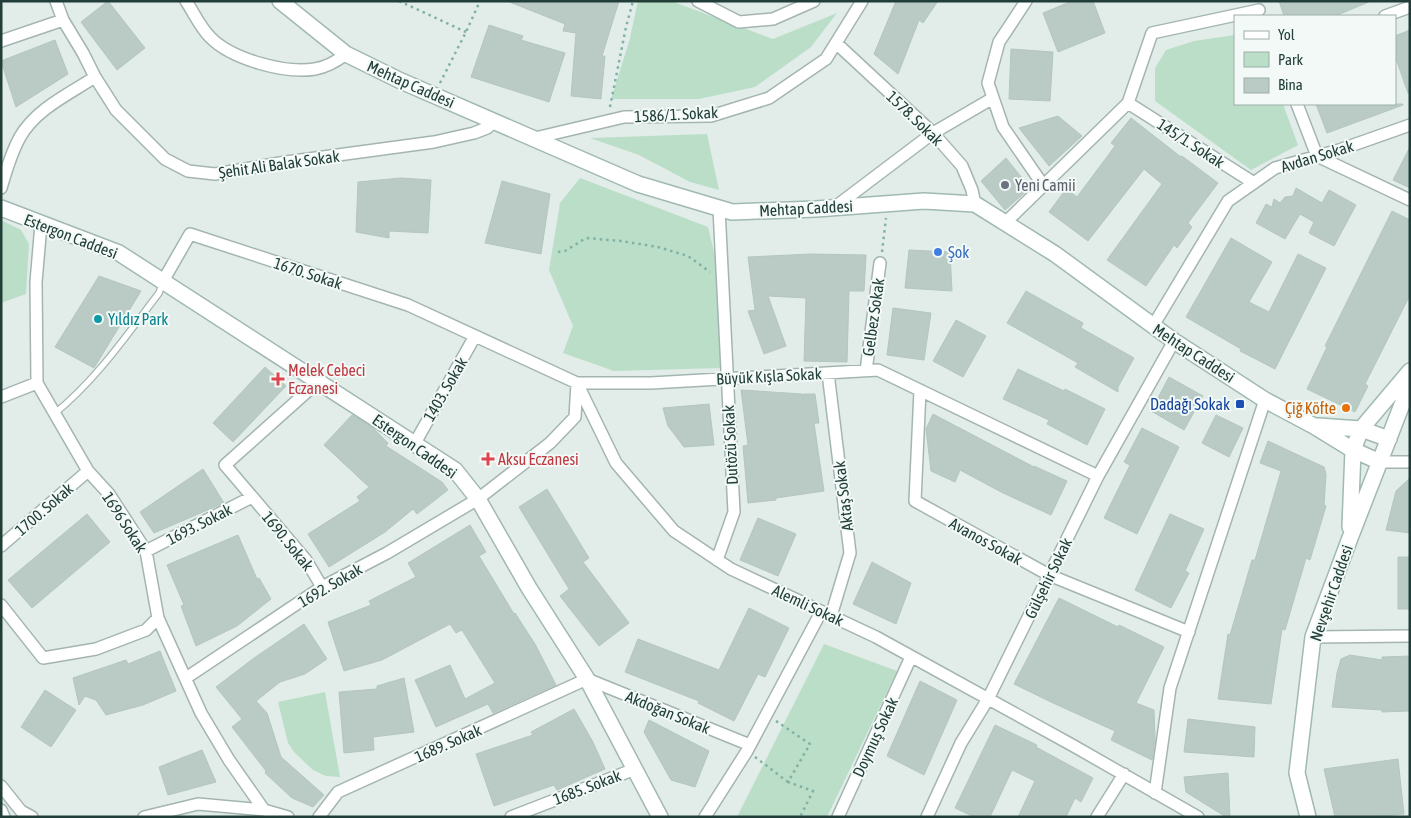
<svg xmlns="http://www.w3.org/2000/svg" width="1411" height="818" font-family="'Asap Condensed',sans-serif">
<style>
.green{fill:#badec7}
.building{fill:#bacac5;stroke:#b4c6c0}
.lines{fill:none;stroke-linecap:round;stroke-linejoin:round}
.lane-casing{stroke:#a4b5b1;stroke-width:8}
.street-casing{stroke:#a4b5b1;stroke-width:14}
.secondary-casing{stroke:#a0b9b2;stroke-width:18}
.path{stroke:#81b1a6;stroke-width:2.5;stroke-dasharray:2.5 4;stroke-linecap:butt}
.lane{stroke:#fff;stroke-width:5.5}
.street{stroke:#fff;stroke-width:11}
.secondary{stroke:#fff;stroke-width:15}
.worship-dot{fill:#6b7280;stroke:#f2f9f6;stroke-width:2}
.shop-dot{fill:#3f7fe0;stroke:#f2f9f6;stroke-width:2}
.culture-dot{fill:#0f9aa8;stroke:#f2f9f6;stroke-width:2}
.health-dot{fill:#e0444e;stroke:#f2f9f6;stroke-width:2}
.transit-dot{fill:#1a4fb4;stroke:#f2f9f6;stroke-width:2}
.food-dot{fill:#e8710a;stroke:#f2f9f6;stroke-width:2}
.labels{text-anchor:middle;dominant-baseline:central;stroke-width:4;stroke-linejoin:round;paint-order:stroke}
.street-label{font-size:16px;fill:#213e39;stroke:#f2f9f6}
.worship-label{font-size:16px;fill:#5b616d;stroke:#f2f9f6;text-anchor:start}
.shop-label{font-size:16px;fill:#366cbe;stroke:#f2f9f6;text-anchor:start}
.culture-label{font-size:16px;fill:#0d838f;stroke:#f2f9f6;text-anchor:start}
.health-label{font-size:16px;fill:#be3a42;stroke:#f2f9f6;text-anchor:start}
.transit-label{font-size:16px;fill:#164399;stroke:#f2f9f6;text-anchor:end}
.food-label{font-size:16px;fill:#c56008;stroke:#f2f9f6;text-anchor:end}
</style>
<rect width="100%" height="100%" fill="#e2ede9"/>
<path class="green" d="M638,1h33l102,38 64,-26 -26,34 -56,40 -56,12h-88l18,-57z
M1235,35v69h48l15,41 -47,25 -96,-69v-33l11,-18 28,-9z
M707,134l12,56 -29,-8 -51,-27 -49,-17z
M580,178l128,49 13,53v88l-107,3 -51,-18 10,-27 -24,-56 11,-67z
M1,220l20,10 8,14 -3,50 -25,9z
M824,644l73,27 -70,146h-90z
M325,692l15,85 -14,-1 -13,-6 -19,-18 -6,-9 -10,-41z"/>
<path class="building" d="M108,1l37,47 -28,22 -36,-48z
M507,1h112l-17,55h3l-4,43 -30,-3 5,-63 -13,-2 2,-7z
M896,1h42l-15,22 -4,-3 -21,54 -24,-20z
M1072,1h21l12,32 -47,19 -15,-39z
M1279,1h92l-36,15h-51z
M489,25l34,11 -2,4 44,13 -16,49 -78,-25z
M1410,30v63h-2l-13,-37v-20z
M55,40l13,34 -52,33 -15,-46z
M1011,49l42,3 -3,49 -41,-2z
M1316,104h87v1l-76,28z
M1058,116l24,20 -33,30 -30,-38z
M1131,118l50,39 1,-1 36,27 -30,40 4,4 -15,21 -3,-3 -28,41 -39,-26 55,-76 -18,-15 -56,72 -39,-29 17,-23 11,8 38,-51 -4,-3z
M1410,147v41l-17,-8z
M1006,158l24,30 -25,22 -24,-29z
M401,178l30,2 -3,53 -39,-2v7l-33,-6 2,-50z
M502,181l48,13 -9,60 -56,-11z
M1296,188l26,15 7,-13 27,15 -22,41 -25,-13 5,-11 -14,-8 -15,25 -29,-16 10,-19 6,3 2,-8 6,4 5,-6 8,-1z
M1392,211l18,9v75l-45,89 3,2 -13,26 -48,-23 20,-42 -2,-1z
M1231,238l41,24 -23,40 20,10 29,-58 28,14 -51,101 -35,-18 1,-2 -55,-32z
M909,250l41,2 2,39 -47,-3z
M811,254l55,1 -2,36h-15l-2,71 -43,-1 2,-63 -38,-2 18,50 -22,8 -16,-43 7,-1 -7,-53z
M99,276l42,15 -47,77 -39,-21z
M1026,291l57,32 -2,5 53,30 -16,29v5l-43,-25 3,-4 -71,-40z
M893,308l38,5 -7,47 -37,-5z
M956,320l30,16 -23,41 -30,-16z
M265,367l21,19 -53,56 -20,-19z
M1018,369l46,22 1,-2 40,20 -18,36 -40,-21 2,-4 -46,-21z
M1169,377l34,19 -19,34 -33,-19z
M741,390l61,4 1,4v-4h12l4,29h-5l10,68 -48,7v2l-28,3 -5,-57 5,-1z
M709,404l5,41 -30,2 -16,-21 -5,-18z
M933,414l101,53v-1l33,15 -16,34 -48,-22 -43,-23 -5,12 -24,-11 -5,-42z
M352,415l21,13 15,15 -2,3 56,36 6,8 -31,24 -4,-5 -28,23 -56,35 -21,-33 52,-33 -3,-4 12,-10 -45,-42z
M1216,415l27,13 -14,29 -27,-14z
M1142,428l37,19 -42,87 -33,-16 26,-53 -6,-3z
M1268,441l56,26 2,7 -2,31 2,1 -16,54 -4,-2 -21,72 -3,-1 -11,75 -53,-5 10,-65 2,1 22,-75h3l26,-89 -21,-8z
M203,469l21,34 -70,30 -14,-21z
M1410,478v55l-24,-3 10,-39z
M547,489l42,69 -6,4 46,61 -30,23 -39,-50 9,-7 -50,-82z
M87,514l23,28 -78,66 -24,-28z
M1170,514l34,15 -19,42 4,2 -18,35 -36,-18z
M758,518l38,16 -18,42 -38,-16z
M470,525l16,27 -7,4 35,58 1,-1 20,31 21,41 -63,28 -5,-9 -52,23 -21,-47 35,-15 15,34 30,-16 -33,-53 -6,3 -6,-9 -68,36 -38,11 -16,-49 43,-17 -2,-4 47,-24 -8,-14z
M238,535l19,44 2,-1 12,21 -34,27 -41,20 -15,-40 3,-1 -17,-40z
M1398,557h12v52h-12z
M872,562l39,21 -15,41 -43,-20z
M1059,598l59,29 1,-2 45,22 -28,56 18,7 1,29 -3,21 -41,-20 4,-9 -62,-28 -39,-19z
M749,608l40,20 -24,49 -7,-3 -24,47 -36,-18 1,-2 -74,-29 13,-33 81,31z
M304,624l23,35 -22,15 -25,8 -24,19 11,12 14,44 43,38 -11,12 -21,-9 -27,-25 1,-2 -34,-44 10,-8 -26,-32 38,-29z
M160,651l16,40 -33,14 -37,10 -10,-15 -11,-4 -6,9 -6,-27 53,-18 2,4z
M1350,655l32,5v-3l28,-1v55l-28,1v-2l-50,-3 5,-34 4,-14z
M404,678l10,54 -41,5 1,13 -30,3 -5,-61 38,-3v-3z
M920,681l37,19 -33,75 -37,-19z
M45,690l31,20 -25,37 -30,-20z
M574,709l19,33 12,27 -48,21 -3,-5 -60,21 -18,-52 57,-19 -2,-3z
M1188,719l67,8 -1,30 -70,-5z
M649,720l60,31 -14,36 -24,-7 -27,-48z
M995,725l42,20 -1,2 57,31 -12,24 -6,-4 -9,19h-48l17,-36 -23,-11 -22,47h-16l-19,-9z
M202,750l14,32 -48,13 -9,-28z
M1398,759l6,55 -31,3h-38l-11,-48z
M1228,773l2,44h-4l-40,-25 -2,-15z"/>
<g class="lines">
<g class="lane-casing">
<path id="lane" d="M54,414c42,-34 72,-78 105,-121l3,-9"/>
</g>
<g class="street-casing">
<path id="street" d="M56,1l7,19 20,33 12,24 21,33 49,49 23,12 27,3 71,-12 148,-20 40,-9 13,-5 8,-7
M186,1c8,12 14,26 24,36 21,22 75,37 105,32 12,-2 22,-8 31,-15
M698,1l41,21 34,-3 41,-18
M1026,1l-27,41 -11,41 15,44 40,58
M1385,16l25,-9
M1,41l62,-21
M836,43l97,90 29,33 10,24 3,14
M1128,103l126,80
M1297,104l20,52 93,44
M535,138l89,-21 87,-1 58,-18 57,-39 36,-58
M1,188c5,-17 10,-35 19,-51 16,-28 49,-43 75,-60
M835,207l98,-74 60,-35
M1005,223l123,-120 24,-70 107,-23
M41,224l-5,58 1,101 51,88 21,23 37,57 12,67 43,95 28,47 35,50
M163,281l27,-47 218,71 169,78 39,80 58,68 57,38 145,68 196,108 126,72
M1153,326l75,-125 47,-33 64,-18 71,-25
M866,371l14,-108
M828,373l22,180 -19,63
M319,381l-94,84 81,95 16,27
M920,390l-5,111 134,74 140,57
M1,397l36,-14
M415,443l60,-107
M1380,462h30
M1,546l87,-75
M146,551l106,-54
M717,560l17,-48 -15,-304
M1,605l42,53 53,-9 50,-19 12,-12
M1313,637l97,-1
M186,678l136,-91 65,-34 91,-54 72,-56 25,-26 2,-34h74l227,-13 220,106
M1,786l20,25 11,6
M1155,793l15,-105 95,-288
M1,810l3,7
M144,817l54,-13 66,6 24,7
M319,817l19,-25 249,-113 163,66
M511,817l124,-48
M705,817l42,-66 74,-139
M838,817l73,-160
M927,817l34,-74 27,-44 110,-223 76,-135
M1097,817l27,-43"/>
</g>
<g class="secondary-casing">
<path id="secondary" d="M280,1l66,53 55,27 237,103 94,28 84,-3 108,-8 51,3 80,50 119,87 91,59 49,26 39,24 27,12
M1,208l118,45 336,217 23,29 51,89 58,91 73,138
M1318,426l43,3 28,10
M1350,527l3,-77 8,-21 49,-58
M1308,817l-11,-44 16,-136 37,-99 60,-154"/>
</g>
<path class="path" d="M399,1l67,31
M440,83l26,-51 14,-31
M610,107l16,-80 7,-26
M558,252l7,-1 21,-13 35,3 37,6 30,9 22,16
M882,252l4,-34
M776,721l34,23 -22,38 25,9 -13,26
M755,757l33,25"/>
<use href="#lane" class="lane"/>
<use href="#street" class="street"/>
<use href="#secondary" class="secondary"/>
</g>
<circle class="worship-dot" cx="1005" cy="185" r="5"/>
<circle class="shop-dot" cx="938" cy="252" r="5"/>
<circle class="culture-dot" cx="98" cy="319" r="5"/>
<g class="health-dot">
<path d="M275.5 371.5h5v5h5v5h-5v5h-5v-5h-5v-5h5z"/>
<path d="M485.5 451.5h5v5h5v5h-5v5h-5v-5h-5v-5h5z"/>
</g>
<rect class="transit-dot" x="1235" y="399" width="10" height="10" rx="2.5"/>
<circle class="food-dot" cx="1346" cy="408" r="5"/>
<g class="labels">
<g class="street-label">
<text transform="translate(411 84) rotate(24)">Mehtap Caddesi</text>
<text transform="translate(676 114) rotate(-3)">1586/1. Sokak</text>
<text transform="translate(915 118) rotate(44)">1578. Sokak</text>
<text transform="translate(1191 143) rotate(33)">145/1. Sokak</text>
<text transform="translate(1317 156) rotate(-17)">Avdan Sokak</text>
<text transform="translate(279 164) rotate(-8)">Şehit Ali Balak Sokak</text>
<text transform="translate(806 208) rotate(-3)">Mehtap Caddesi</text>
<text transform="translate(71 236) rotate(21)">Estergon Caddesi</text>
<text transform="translate(308 273) rotate(18)">1670. Sokak</text>
<text transform="translate(873 317) rotate(-82)">Gelbez Sokak</text>
<text transform="translate(1194 353) rotate(33)">Mehtap Caddesi</text>
<text transform="translate(769 376) rotate(-3)">Büyük Kışla Sokak</text>
<text transform="translate(445 389) rotate(-60)">1403. Sokak</text>
<text transform="translate(730 445) rotate(-93)">Dutözü Sokak</text>
<text transform="translate(415 446) rotate(35)">Estergon Caddesi</text>
<text transform="translate(843 496) rotate(-97)">Aktaş Sokak</text>
<text transform="translate(44 509) rotate(-41)">1700. Sokak</text>
<text transform="translate(125 522) rotate(57)">1696 Sokak</text>
<text transform="translate(199 524) rotate(-27)">1693. Sokak</text>
<text transform="translate(288 541) rotate(51)">1690. Sokak</text>
<text transform="translate(986 541) rotate(29)">Avanos Sokak</text>
<text transform="translate(1048 578) rotate(-64)">Gülşehir Sokak</text>
<text transform="translate(330 585) rotate(-30)">1692. Sokak</text>
<text transform="translate(1331 593) rotate(-71)">Nevşehir Caddesi</text>
<text transform="translate(808 605) rotate(25)">Alemli Sokak</text>
<text transform="translate(668 712) rotate(22)">Akdoğan Sokak</text>
<text transform="translate(875 737) rotate(-65)">Doymuş Sokak</text>
<text transform="translate(448 743) rotate(-24)">1689. Sokak</text>
<text transform="translate(587 787) rotate(-21)">1685. Sokak</text>
</g>
<g class="worship-label">
<text x="1015" y="185">Yeni Camii</text>
</g>
<g class="shop-label">
<text x="948" y="252">Şok</text>
</g>
<g class="culture-label">
<text x="108" y="319">Yıldız Park</text>
</g>
<g class="health-label">
<text x="288" y="370">Melek Cebeci<tspan x="288" dy="18">Eczanesi</tspan></text>
<text x="498" y="459">Aksu Eczanesi</text>
</g>
<g class="transit-label">
<text x="1230" y="404">Dadağı Sokak</text>
</g>
<g class="food-label">
<text x="1336" y="408">Çiğ Köfte</text>
</g>
</g>
<rect width="1411" height="818" fill="none" stroke="#213e39" stroke-width="5"/>
<rect x="1234" y="15" width="162" height="90" fill="#f2f9f6" stroke="#9eaeaa"/>
<rect x="1244" y="31" width="25" height="8" fill="#ffffff" stroke="#9eaeaa"/>
<text x="1278" y="40" font-size="15" fill="#213e39">Yol</text>
<rect x="1244" y="52" width="25" height="15" fill="#badec7" stroke="#9eaeaa"/>
<text x="1278" y="65" font-size="15" fill="#213e39">Park</text>
<rect x="1244" y="78" width="25" height="15" fill="#bacac5" stroke="#9eaeaa"/>
<text x="1278" y="90" font-size="15" fill="#213e39">Bina</text>
</svg>
